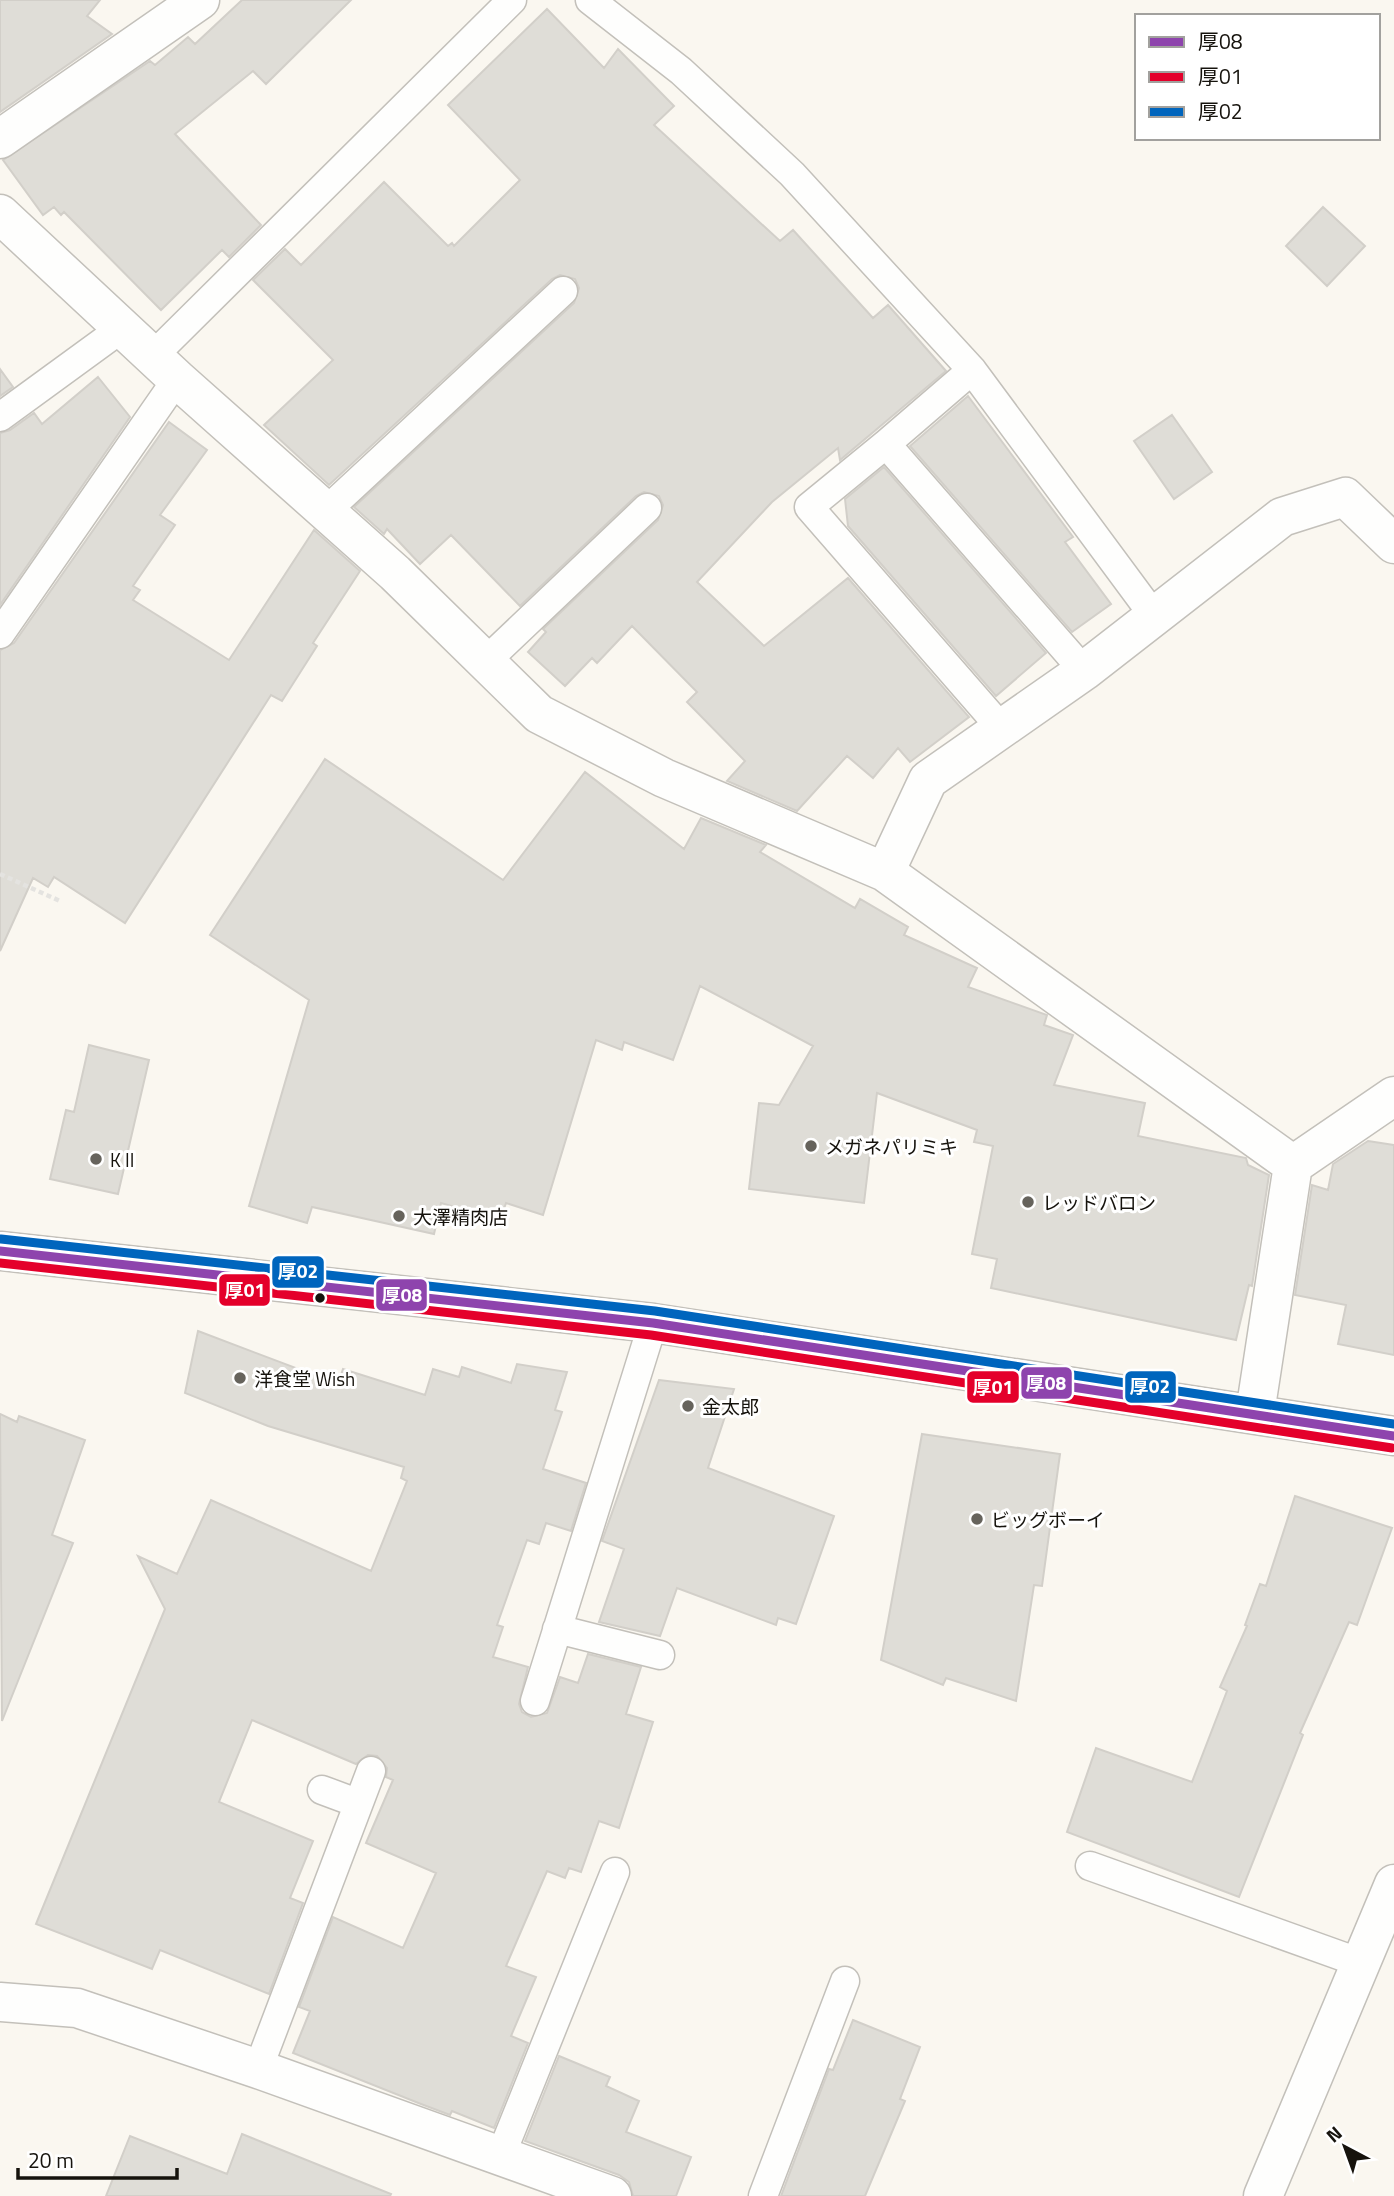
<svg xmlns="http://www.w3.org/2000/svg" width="1394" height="2196" font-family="'Titillium Web','Noto Sans JP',sans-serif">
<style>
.building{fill:#dfddd7;stroke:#d2cfc9;stroke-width:2}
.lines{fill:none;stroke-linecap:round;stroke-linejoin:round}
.lane-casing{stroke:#c3c0ba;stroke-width:31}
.street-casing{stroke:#c3c0ba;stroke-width:41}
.secondary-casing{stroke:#c3c0ba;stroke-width:41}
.path{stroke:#e4e3e0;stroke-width:4.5;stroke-dasharray:5 3.5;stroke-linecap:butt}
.lane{stroke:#fefefd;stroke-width:28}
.street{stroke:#fefefd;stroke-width:38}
.secondary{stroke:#fefefd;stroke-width:38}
.bus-1-casing{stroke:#fff;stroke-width:14}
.bus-2-casing{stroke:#fff;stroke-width:14}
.bus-3-casing{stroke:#fff;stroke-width:14}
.bus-1{stroke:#8e44ad;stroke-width:9}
.bus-2{stroke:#e4002b;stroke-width:9}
.bus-3{stroke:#0065bd;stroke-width:9}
.poi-dot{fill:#66635c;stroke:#fff;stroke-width:2.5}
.bus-dot{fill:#16130d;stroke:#fff;stroke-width:2.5}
.labels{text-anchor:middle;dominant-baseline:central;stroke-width:6;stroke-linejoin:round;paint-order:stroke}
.poi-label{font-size:19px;fill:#16130d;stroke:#fff;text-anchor:start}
.line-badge{stroke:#fff;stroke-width:2.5}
.badge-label{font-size:19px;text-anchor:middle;font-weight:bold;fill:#fff}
</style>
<rect width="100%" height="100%" fill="#faf7f0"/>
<path class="building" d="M0,0h100l-13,16 25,18 -112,78z
M242,0h109l-85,84 -13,-13 -78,63 86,91 -32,32 -7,-7 -61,60 -97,-98 -3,3 -7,-8 -11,8 -40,-55 147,-99 5,4 33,-28 7,7z
M547,9l57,59 14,-19 56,57 -20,19 126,116 13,-11 80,88 15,-13 58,66 -106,89 -2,-12 -66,54 -75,80 67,64 84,-68 121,139 -59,45 -12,-14 -25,30 -26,-22 -50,55 -70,-30 18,-20 -58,-59 10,-10 -65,-66 -35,37 -5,-5 -27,28 -37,-34 18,-20 -3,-3 115,-109 5,-15 -4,-9 -15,-4 -8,4 -116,110 -69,-71 -31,29 -33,-35 -3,5 -30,-27 220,-204 5,-15 -4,-9 -15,-4 -8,4 -223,206 -65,-60 69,-65 -80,-80 32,-31 16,16 83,-83 64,64 4,-3 2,3 66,-66 -72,-75z
M1323,207l42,39 -38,40 -41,-40z
M0,369l13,18 -13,9z
M98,377l32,40 -130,188v-172l10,-3 24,-17 8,11z
M968,396l105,141 -8,5 46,62 -39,28 -162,-186z
M1172,415l40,57 -38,27 -40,-58z
M169,422l38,28 -47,65 15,10 -42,61 7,4 -7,10 96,60 85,-130 46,41 -47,72 4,3 -35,55 -11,-6 -146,228 -71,-46 -6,10 -15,-9 -33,73v-301l14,-7z
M884,467l162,186 -50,43 -148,-170 -3,-27z
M325,759l178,121 82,-108 99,77 17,-31 65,27 -6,7 95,56 5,-9 48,28 -4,8 73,33 -9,19 79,28 -3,10 29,10 -19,50 91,18 -7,33 108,22 2,7 21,10 -17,111 -3,-1 -13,55 -245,-52 6,-29 -25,-5 21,-108 -19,-4 3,-12 -100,-37 -13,110 -115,-14 10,-86 20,2 34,-59 -113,-60 -27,74 -49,-18 -2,8 -26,-10 -53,175 -37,-12 -6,17 -59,-17 -7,31 -122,-27 -5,16 -58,-17 60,-206 -99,-65z
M89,1045l60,15 -31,134 -68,-15 16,-69 8,2z
M1368,1141l26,4v210l-56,-11 8,-39 -51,-10 17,-110 16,5 5,-26z
M198,1331l140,53 5,-15 82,26 8,-26 26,8 3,-10 49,16 6,-19 50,8 -12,38 7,2 -19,57 43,14 -15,48 -25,-8 -7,21 -12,-4 -30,85 6,2 -10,30 35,10 -9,37 3,8 9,5 16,-4 13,-36 18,6 10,-29 53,13 -15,47 27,8 -34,106 -20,-7 -18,51 -12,-4 -4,10 -18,-7 -41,95 30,11 -25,59 17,7 -34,85 -42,-17 -2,4 -29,-11 -128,-51 17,-42 -11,-4 34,-90 70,31 33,-75 -70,-30 27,-63 -7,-3 1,-9 -10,-12 -9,-1 -12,9 -104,-44 -33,82 94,39 -23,57 13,5 -34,91 -109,-44 -8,19 -116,-45 129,-315 -27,-53 39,18 34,-74 160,71 36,-90 -6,-3 3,-11 -136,-41 -83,-33z
M659,1380l75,9 -26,79 126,48 -38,108 -18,-6 -2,7 -99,-37 -17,48 -61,-14 25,-73 -22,-8z
M0,1414l17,8 2,-6 66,24 -33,95 21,8 -71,178z
M922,1434l138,20 -18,132 -8,-1 -18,116 -70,-23 -3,7 -62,-25z
M1295,1496l97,32 -35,97 -8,-3 -49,111 3,2 -64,162 -172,-65 29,-84 96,34 35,-91 -7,-4 27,-61 -2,-1 15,-41 6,2z
M853,2020l67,27 -20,52 5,2 -40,95h-84l48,-127 4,1z
M559,2056l51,21 -4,9 33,15 -13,31 65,25 -15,39h-43l-4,-14 -10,-7 -94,-34z
M242,2134l149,60 -1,2h-284l24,-60 97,38z"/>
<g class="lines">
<g class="lane-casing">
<path id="lane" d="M590,0l91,71 111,103 180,196 182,246
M153,356l359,-356
M0,417l122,-89
M886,444l86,-74
M326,511l237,-220
M0,634l177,-255
M485,662l162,-154
M1003,730l-194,-223 77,-63 198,227
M557,1629l103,26
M535,1701l118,-378
M322,1790l35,13
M1090,1866l271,97
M258,2069l113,-298
M501,2155l114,-283
M763,2196l82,-215"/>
</g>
<g class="street-casing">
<path id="street" d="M0,139l200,-139
M0,214l177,165 218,194 144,141 125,64 221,94 408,293
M885,872l43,-92 156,-109 198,-154 63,-20 49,47
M1255,1413l38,-248 101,-69
M0,2002l77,6 181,61 354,127
M1263,2196l131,-312"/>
</g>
<g class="secondary-casing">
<path id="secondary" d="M0,1251l653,72 741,113"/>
</g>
<path class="path" d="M0,874l60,27"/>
<use href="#lane" class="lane"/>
<use href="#street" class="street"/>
<use href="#secondary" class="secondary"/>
<g class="bus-1-casing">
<path id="bus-1" d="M0,1251l653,72 741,113"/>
</g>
<g class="bus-2-casing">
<path id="bus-2" d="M0,1263l651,72 741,113"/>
</g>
<g class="bus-3-casing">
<path id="bus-3" d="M1,1239l654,72 739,113"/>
</g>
<use href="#bus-1" class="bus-1"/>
<use href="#bus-2" class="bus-2"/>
<use href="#bus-3" class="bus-3"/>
</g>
<g class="poi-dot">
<circle cx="811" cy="1146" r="7"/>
<circle cx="96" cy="1159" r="7"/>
<circle cx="1028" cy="1202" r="7"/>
<circle cx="399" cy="1216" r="7"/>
<circle cx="240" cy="1378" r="7"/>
<circle cx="688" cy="1406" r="7"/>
<circle cx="977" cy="1519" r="7"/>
</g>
<circle class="bus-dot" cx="320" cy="1298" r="6"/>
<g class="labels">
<g class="poi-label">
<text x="825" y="1146">メガネパリミキ</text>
<text x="110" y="1159">K II</text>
<text x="1042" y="1202">レッドバロン</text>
<text x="413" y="1216">大澤精肉店</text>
<text x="254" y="1378">洋食堂 Wish</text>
<text x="702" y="1406">金太郎</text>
<text x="991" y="1519">ビッグボーイ</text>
</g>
</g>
<g class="line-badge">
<rect x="271" y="1255" width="54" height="34" rx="7" fill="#0065bd"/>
<rect x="218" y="1273" width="53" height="34" rx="7" fill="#e4002b"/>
<rect x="375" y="1278" width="53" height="34" rx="7" fill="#8e44ad"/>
<rect x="1020" y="1366" width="53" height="34" rx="7" fill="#8e44ad"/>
<rect x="1124" y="1370" width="53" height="34" rx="7" fill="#0065bd"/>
<rect x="966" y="1370" width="54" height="34" rx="7" fill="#e4002b"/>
</g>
<g class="badge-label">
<text x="298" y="1278">厚02</text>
<text x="245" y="1297">厚01</text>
<text x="402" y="1302">厚08</text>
<text x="1046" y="1390">厚08</text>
<text x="1150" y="1393">厚02</text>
<text x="993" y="1394">厚01</text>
</g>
<rect x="1135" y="14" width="245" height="126" fill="#ffffff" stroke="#a2a19e" stroke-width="2"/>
<rect x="1149" y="37" width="35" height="10" fill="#8e44ad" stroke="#a2a19e" stroke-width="2"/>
<text x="1198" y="49" font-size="21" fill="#16130d">厚08</text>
<rect x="1149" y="72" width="35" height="10" fill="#e4002b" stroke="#a2a19e" stroke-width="2"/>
<text x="1198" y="84" font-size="21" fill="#16130d">厚01</text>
<rect x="1149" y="107" width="35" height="10" fill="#0065bd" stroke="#a2a19e" stroke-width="2"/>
<text x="1198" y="119" font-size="21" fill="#16130d">厚02</text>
<g transform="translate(1345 2147) rotate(319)" stroke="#ffffff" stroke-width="5" paint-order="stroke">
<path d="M0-5L12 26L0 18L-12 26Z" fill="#16130d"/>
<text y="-10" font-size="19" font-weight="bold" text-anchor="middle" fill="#16130d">N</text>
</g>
<path d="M18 2168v10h159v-10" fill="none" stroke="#16130d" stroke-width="3.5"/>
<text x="28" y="2168" font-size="21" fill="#16130d" stroke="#ffffff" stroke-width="5" paint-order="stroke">20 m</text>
</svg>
